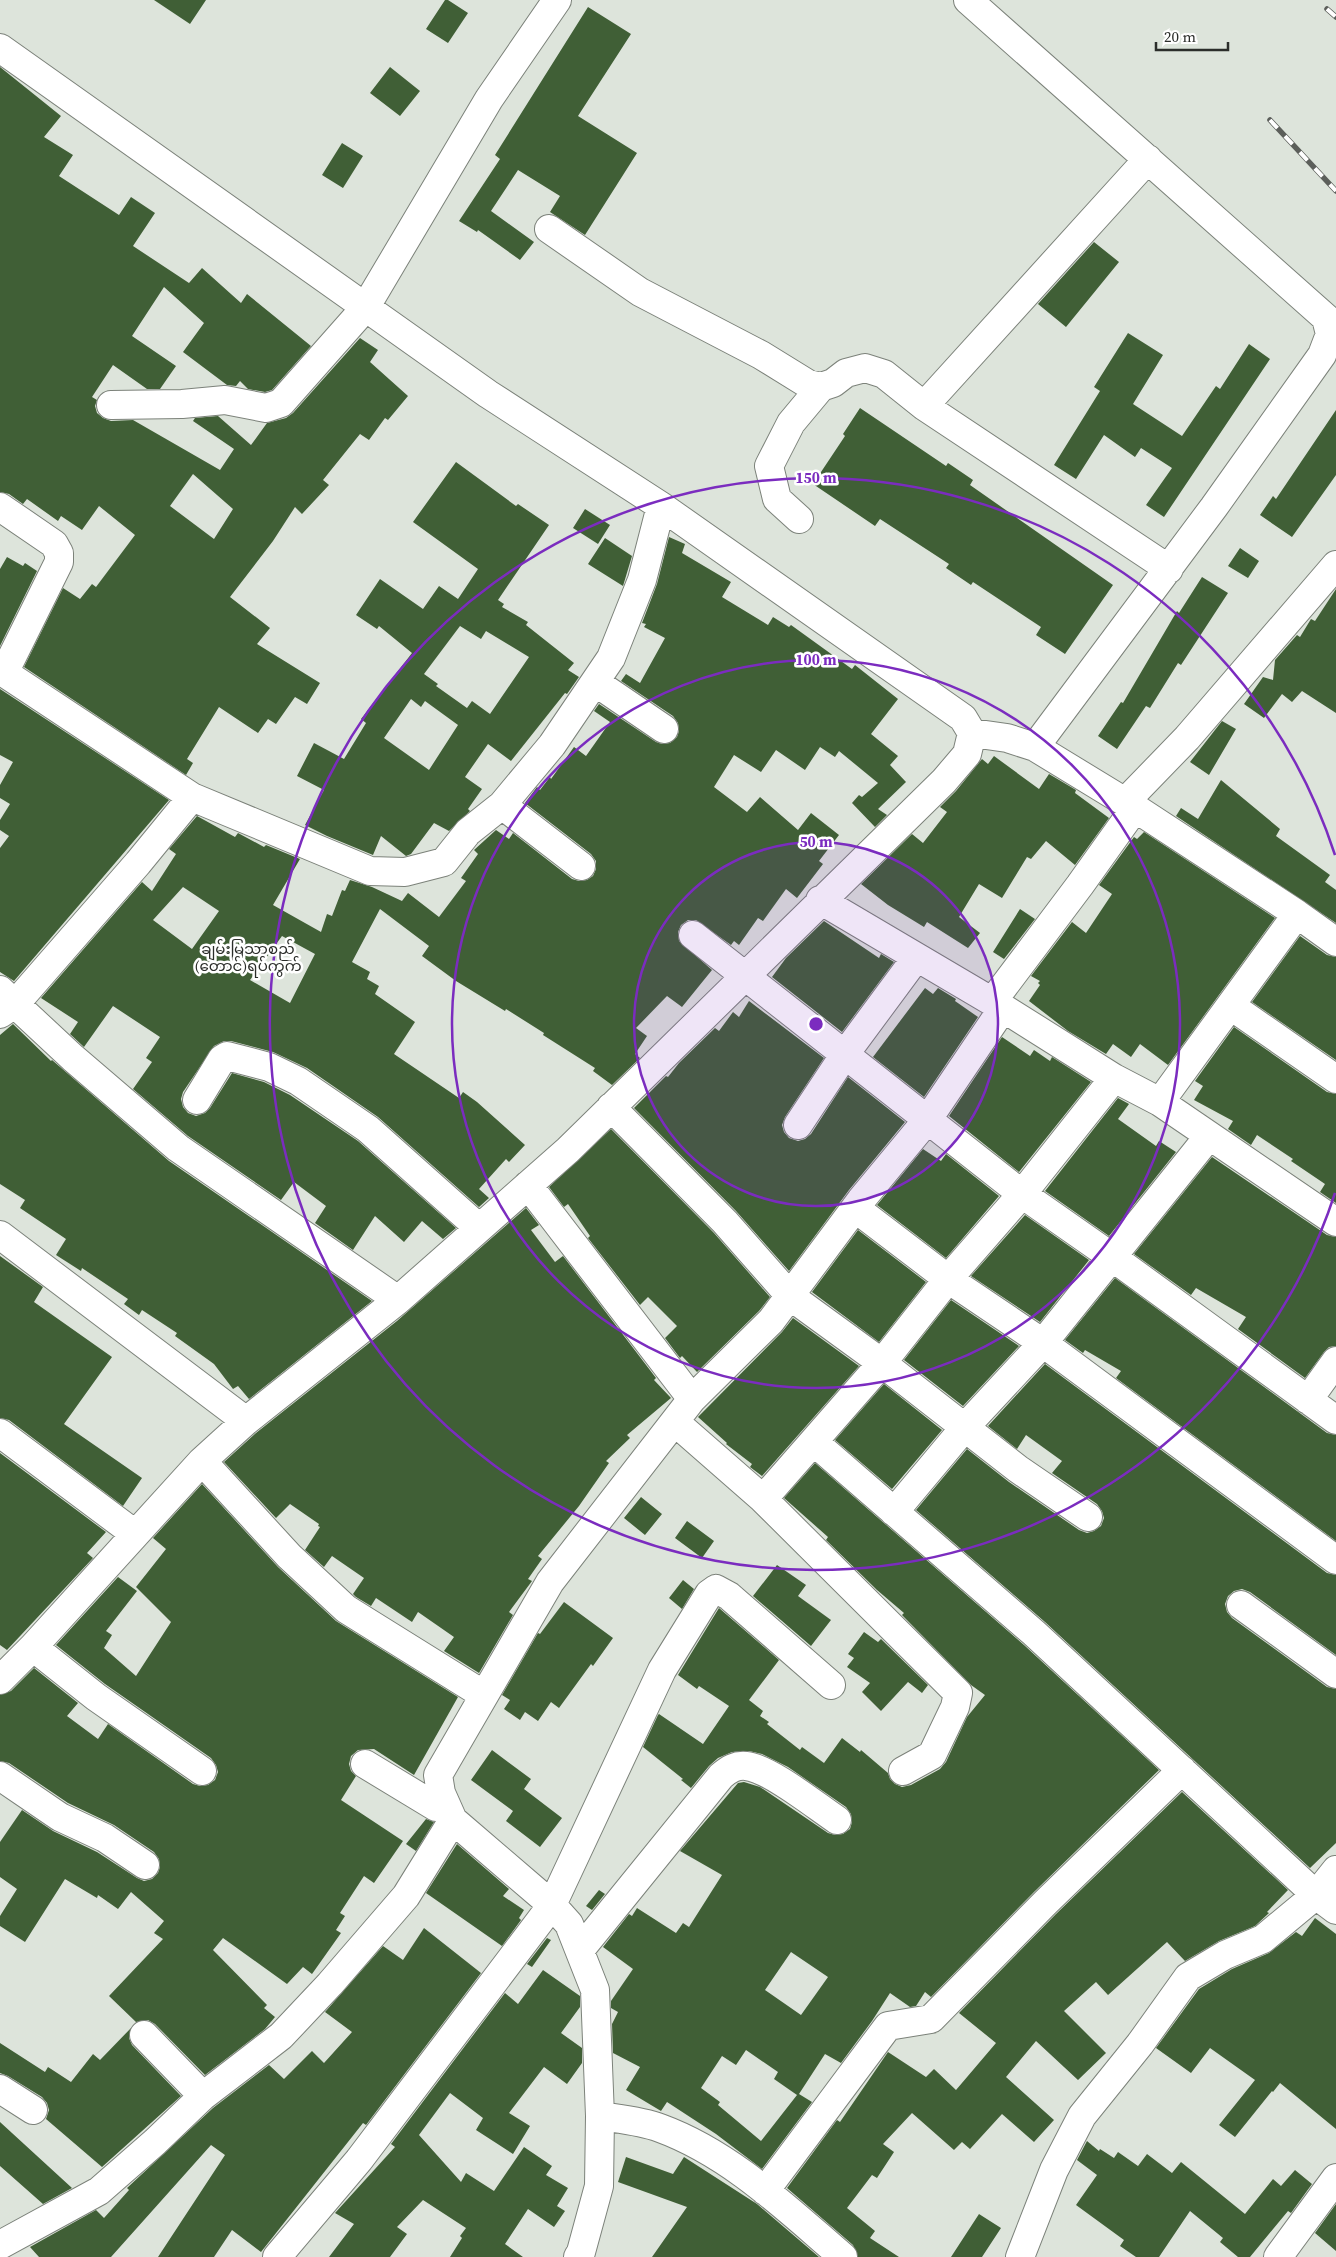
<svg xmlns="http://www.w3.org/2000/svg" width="1336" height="2257" font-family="'Source Serif 4','Noto Sans Myanmar',serif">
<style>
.building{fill:#405f36;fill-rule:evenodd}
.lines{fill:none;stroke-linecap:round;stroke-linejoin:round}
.minor-casing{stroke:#7c827a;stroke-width:30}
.minor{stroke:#fff;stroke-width:28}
.rail-casing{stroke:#5c5f5b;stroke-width:5.5}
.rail{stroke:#fff;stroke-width:4;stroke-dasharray:11;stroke-linecap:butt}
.ring{fill:none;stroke:#7b2cbf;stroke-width:2.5}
.labels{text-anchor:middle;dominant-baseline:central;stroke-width:5;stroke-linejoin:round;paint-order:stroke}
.quarter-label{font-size:15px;fill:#2b2d2a;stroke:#fff}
.centre{fill:#7b2cbf;stroke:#fff;stroke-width:2.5}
.ring-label{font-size:15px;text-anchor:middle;font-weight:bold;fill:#7b2cbf;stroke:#fff;stroke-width:5;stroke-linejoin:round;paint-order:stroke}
</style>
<rect width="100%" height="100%" fill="#dde4db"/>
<path class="building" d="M154,0h52l-16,24z
M445,0h3l20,13 -20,30 -22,-14z
M588,7l43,27 -53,82 59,37 -52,82 -35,-23 10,-16 -42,-26 -27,41 43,31 -14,18 -42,-30 -1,2 -18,-11 41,-62 -5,-4z
M0,67l61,49 -17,21 29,18 -14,21 60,39 12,-18 24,16 -22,33 56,37 13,-15 39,35 6,-9 64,52 -39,44 -7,2 -17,-3 -8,-8 -4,5 -9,-1 -44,-33 21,-29 -40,-36 -32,49 44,30 -16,23h-13l-34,-24 -21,32 5,3 -2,6 2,7 6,5 8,3 22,-1 87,50 14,-21 -41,-28 2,-3 23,-2 33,29 16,-22 19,-5 7,-5 67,-75 18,12 -8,12 38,34 -20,24 -3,-2 -16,22 -9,-6 -37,46 6,5 -27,29 -7,-7 -22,34 -43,56 40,31 -13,16 63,39 -13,21 -12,-7 -19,27 -8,-5 -10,14 -39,-26 -32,52 6,4 -7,12 -162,-108 39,-79 17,11 12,-15 4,3 39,-52 -36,-29 -17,24 -21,-14 -3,5 -31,-22 -4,5 -14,-10 -9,-2zM193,474l40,35 -19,30 -44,-33z
M390,67l30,24 -20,25 -30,-23z
M342,143l21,13 -20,32 -21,-13z
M1094,242l25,20 -53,65 -28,-23z
M1128,333l35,22 -30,49 49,32 34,-50 4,3 29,-45 21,15 -106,158 -18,-12 26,-37 -31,-20 -6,9 -31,-22 -28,44 -22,-14 46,-74 -6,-4z
M860,408l86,58 2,-3 25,17 -3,5 143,100 -48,69 -29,-19 5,-8 -68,-45 -2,3 -25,-17 3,-4 -69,-45 -5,7 -62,-42 32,-48 -2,-2z
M1336,410v65l-44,62 -32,-22 13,-19 3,3z
M456,462l60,44 2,-2 31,21 -51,75 6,4 -2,3 26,15 -2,3 48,38 -6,7 11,7 -12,17 -2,-1 -54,68 -23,-17 -23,33 17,12 -14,20 2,2 -21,20 -15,-8 -23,31 -5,2 -25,-20 -8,19 -46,-19 -22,-11 19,-35 -27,-14 17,-33 30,16 22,-36 -5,-4 51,-66 -33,-27 -2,3 -21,-14 24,-36 43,30 16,-23 19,13 20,-30 -65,-47zM460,626l21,13 5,-8 43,26 -39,57 -18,-13 -5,7 -31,-22 2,-2 -14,-10zM411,699l10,8 4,-6 33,24 -29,45 -45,-32z
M585,509l25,16 -12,19 -25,-16z
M669,537l16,7 -3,9 49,29 -9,15 46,28 5,-8 16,10 2,-2 61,44 3,-4 43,34 -27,35 27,22 -8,9 16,17 -28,27 9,6 -12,12 -23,-24 7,-8 3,2 16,-14 -39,-32 -4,6 -15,-10 -15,23 -29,-20 -15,22 -27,-17 -20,32 33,25 13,-15 38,33 13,-17 28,22 -20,26 4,3 -26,34 -11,-9 -23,32 -5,-3 -19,27 -5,-4 -3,4 -35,-25h-8l-7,5 -3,7 1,9 33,29 -30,37 -15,-11 -31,32 11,8 -12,18 5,4 -28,27 -19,-14 2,-3 -52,-33 1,-2 -38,-24 -1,2 -49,-30 -34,-25 7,-10 -49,-37 -28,53 18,10 -3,7 12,7 -4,8 40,28 -21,32 65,44 4,-6 14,10 48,43 -16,17 -3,-3 -27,30 10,9 -10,9 -101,-90 -71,-49 -34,-16 -42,-11h-7l-10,5 -31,46 -2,7 2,8 5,6 8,3 9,-3 5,-5 22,-35 32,9 26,13 68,46 98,87 -13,11 -21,-18 -18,21 -29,-26 -22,34 -38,-27 11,-17 -32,-24 -13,18 -93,-64 -55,-47 19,-27 -6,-4 14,-21 -47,-31 -29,41 -14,-13 8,-12 -37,-24 101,-116 10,9 24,-37 -7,-5 28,-33 38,21 3,-4 26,14 2,-2 34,14 -27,46 48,27 6,-18 5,2 10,-26 3,1 5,-11 22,7 30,14 6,-8 31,24 27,-36 -5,-3 17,-24 -4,-4 22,-20 13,9 4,-6 59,46 7,2 8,-1 6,-4 3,-7v-8l-5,-7 -66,-51 12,-16 3,3 10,-13 1,2 23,-32 12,9 24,-34 -16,-11 5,-7 57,38 6,2 8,-1 7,-6 2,-6 -1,-8 -5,-7 -52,-35 5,-7 14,9 25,-45 -21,-11 2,-3 -4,-1 15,-39zM183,887l36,24 -27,38 -39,-29zM282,936l33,18 -25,49 -40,-23z
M605,538l27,18 -9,30 -35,-22z
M1240,548l19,13 -11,17 -20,-12z
M7,557l16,9 2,-3 12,8 -37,75v-77z
M1202,577l26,16 -47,72 -3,-2 -28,45 -4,-2 -29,43 -19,-13 23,-34 2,1 54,-92 2,2z
M1336,589v124l-34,-22 -10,11 -10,-8 -18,24 -20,-14 19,-27 10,3 2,-20 22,-25 3,2 11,-18 4,2z
M0,689l169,111 -155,181 -14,-9v-124l9,-12 -9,-6v-10l10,-16 -10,-6v-13l13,-23 -13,-7z
M1222,721l14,8 -27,46 -19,-13z
M994,756l45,33 10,-15 27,16 -1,3 34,25 -34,47 -29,-24 -15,18 -4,-2 -25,41 -23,-14 -20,33 21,16 -12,15 -41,-26 -3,5 -36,-22 -27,-21 51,-50 11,9 24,-31 -7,-5 16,-16 26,-32 6,5z
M1221,780l59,49 -4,7 54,39 -5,7 11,8v33l-160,-107 5,-8 17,11z
M1144,832l131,86 -107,147 -28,-21 -9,13 -18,-13 -7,10 -38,-23 -39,-30 11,-16 -2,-2 2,-2 -9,-5 41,-54 14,11 26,-39 -13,-9 35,-48 3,2z
M1020,909l15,10 -31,40 -11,-7z
M824,921l55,37 2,-4 13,8 -52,70 -70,-55 14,-19z
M1300,936l27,19 9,2v103l-84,-58z
M925,988l8,6 5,-6 18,11 -1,2 23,16 -54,80 -51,-40z
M749,1001l75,57 -39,59 -3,8 2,7 5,6 9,3 7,-2 6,-5 37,-57 57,45 -56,68 -60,81 -53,-60 -102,-103 32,-32 2,1 11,-14 36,-35 4,3 14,-19 6,5z
M13,1024l38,37 1,-1 117,101 203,140 -123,98 -11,-13 -5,3 -19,-25 -39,-28 2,-3 -35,-23 -3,5 -15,-11 4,-5 -46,-31 -1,3 -25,-16 10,-16 -46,-31 5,-8 -25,-16v-149z
M1234,1027l93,65 9,2v109l-16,-11 5,-8 -34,-23 2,-2 -36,-24 -6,10 -23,-16 5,-8 -39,-21 9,-14 -8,-5z
M1002,1037l28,19 4,-6 16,11 2,-4 39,25 -72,90 -70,-56z
M1118,1098l11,6 -11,15 38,27 3,-5 17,11 -67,84 -64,-45z
M611,1129l103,104 56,64 -11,14 -62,61 -15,-16 -2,2 -15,-20 12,-12 -29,-29 -8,8 -52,-67 2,-2 -22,-32 -4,3 -15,-20z
M923,1149l18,12 5,-7 53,42 -53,62 -69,-53z
M1212,1157l115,78 9,2v109l-7,1 -5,5 -19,26 -67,-49 8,-12 -50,-29 -5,7 -57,-41z
M526,1208l13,17 -8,5 24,32 8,-6 93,122 -2,2 17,18 -44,37 3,3 -24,23 3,2 -30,43 -41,50 4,3 -14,20 4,2 -23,31 4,3 -34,58 -35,-22 10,-14 -36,-25 -6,10 -36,-24 -5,8 -15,-9 -3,-3 11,-16 -32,-22 -8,11 -19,-17 15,-23 -2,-1 1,-2 -29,-20 -14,14 -52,-56 32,-29 141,-112z
M1025,1215l64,45 -49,62 -69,-46z
M858,1230l68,52 -47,60 -67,-50z
M0,1256l43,31 -9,15 78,55 -48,67 78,54 -19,28 -114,-86 -9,-2z
M1115,1278l212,155 9,2v106l-220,-163 5,-7 -36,-21 -2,3 -18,-13z
M951,1300l68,46 -56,60 -59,-46z
M793,1318l66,48 -97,110 -12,-9 2,-3 -26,-20 1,-1 -29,-26 84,-85z
M1045,1364l282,209 9,2v80l-86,-63 -8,-3 -8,2 -6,5 -3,8 2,8 5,6 95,69 9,2v154l-26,25 -265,-246 -129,-112 51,-61 42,33 70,48 8,3 7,-2 7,-5 3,-8 -2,-7 -5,-7 -45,-31 10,-12 -36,-26 -9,14 -29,-23z
M884,1384l58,46 -50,59 -57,-49z
M0,1453l106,79 -19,21 6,5 -86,92 -7,-5z
M815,1463l209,182 135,125 -125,122 -103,105 -6,-5 -9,14 -6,1 -20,-14 -18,28 -31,42 -16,-9 -26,40 13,8 -50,67 -46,-35 -49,-32 -6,9 -35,-21 14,-23 -27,-14 -1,-29 6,-12 -7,-4v-7l22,-32 -30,-22 26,-33 3,2 5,-8 39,25 7,-10 6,4 33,-52 -42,-24 58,-68 6,-1 16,5 68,46 7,2 8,-1 7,-5 2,-7 -1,-8 -5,-7 -58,-40 -26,-13 -13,-3 -17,1 -14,6 -9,8 -18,22 -10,-8 2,-1 -40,-32 15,-32 1,-1 44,30 26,-38 -30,-20 -2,3 -19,-14 41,-67 60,52 -30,40 14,11 -3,5 9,6 -2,2 33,26 2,-3 22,16 18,-25 18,14 1,-2 27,23 2,6 5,5 7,3 9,-2 29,-16 6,-7 21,-45 18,-22 -14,-10 -69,-70 2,-2 -27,-23 -51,-50 2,-3 -44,-39zM791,1952l37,25 -27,38 -36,-25zM746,2050l32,22 -4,7 23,16 -36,46 -43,-36 2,-3 -19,-14 21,-32 14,9z
M202,1484l76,83 58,54 122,76 -44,78 -40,-26 -16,1 -7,6 -2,8 2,7 5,5 -15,24 62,41 -29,42 -10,-7 -24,37 5,3 -9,14 5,3 -29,41 -9,-7 -16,17 -64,-46 -10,12 54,55 -3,3 11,9 -10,12 -60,46 -50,-51 -7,-4 -12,2 -27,-26 54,-57 -9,-6 10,-12 -33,-29 -13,17 -20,-14 -1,3 -32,-19 -40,63 -25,-16v-10l17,-27 -17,-12v-35l22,-32 31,21 44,21 40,26 7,3 8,-2 6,-6 2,-6 -1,-8 -5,-7 -40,-27 -46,-22 -59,-40 -9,-2v-66l11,-4 23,-23 44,35 -11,13 31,23 10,-15 85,60 7,2 8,-1 7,-5 3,-8 -2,-7 -5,-7 -106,-74 -49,-39 62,-68 19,14 -31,40 6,4 -8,13 32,28 35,-54 -35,-35 30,-38 -13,-11z
M641,1497l21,17 -17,21 -21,-17z
M687,1521l27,20 -12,17 -27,-20z
M777,1565l29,20 -8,11 33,24 -20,26 -58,-50z
M683,1580l11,9 -12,20 -13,-11z
M564,1602l49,36 -20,28 -2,-2 -32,44 -8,-6 -13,19 -13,-9 -5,8 -16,-11 6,-9 -8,-5 36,-62 2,1z
M864,1632l14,10 3,-3 47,46 -6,8 -14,-11 -27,29 -19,-19 8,-9 -23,-16 7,-9 -6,-4z
M492,1750l39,29 -7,10 38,29 -22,29 -34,-26 7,-10 -42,-31z
M1182,1792l106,98 -21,22 2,1 -14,13 -36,15 -34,20 -18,-19 -59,53 -12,-13 -32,29 42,42 -28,27 -42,-39 -30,36 48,43 -20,22 -32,-28 -32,35 -8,-7 -8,8 -42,-37 -29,31 11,8 -17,26 -5,-3 -25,33 28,23 -5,7 29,19h-41l-5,-12 -66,-57 50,-68 3,2 48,-70 38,25 8,-8 22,21 40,-47 -37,-30 97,-99z
M426,1819l8,3 -18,29 -10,-7z
M457,1844l52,45 -6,7 21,14 -5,8 2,2 -19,26 -76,-53z
M599,1890l6,4 -13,16 -6,-4z
M1315,1918l21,16v195l-56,-46 -7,9 -1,-1 -37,46 -16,-12 36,-45 -45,-32 -19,25 -35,-25 43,-59 33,-20 37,-16 27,-21 6,4z
M424,1928l57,45 -115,152 -3,-2 -102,129 -29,-22 -18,27h-56l67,-102 -14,-10 -100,112h-72l-9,-10 66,-37 8,8 25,-28 -2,-2 86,-80 56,-43 15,14 28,-28 12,12 28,-31 -27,-20 58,-66 20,14z
M547,1938l4,2 -19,27 -5,-3z
M543,1970l37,26v11l-19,26 21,15v15l-15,21 -23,-17 -35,46 21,13 -17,28 -37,-24 7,-12 -33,-25 -31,42 42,47 5,-9 28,18 30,-44 28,19 -6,9 22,13 -11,18 8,5 -11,16 -26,-18 -23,35 18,13h-73l12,-19 -2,-2 6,-8 -43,-28 -26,27 10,7 -17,23h-61l25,-33 -19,-11 60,-66 -4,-3 114,-151 13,11z
M131,2028l-2,10 3,7 49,51 -79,71 -56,-48 3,-9 -2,-7 -5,-6 -34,-21 -8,-3v-30l45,29 3,-5 23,15 22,-28 7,6z
M0,2122l72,66 -29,16 -43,-38z
M1087,2141l12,10 1,-2 14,9 4,-6 20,14 9,-12 25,19 9,-11 64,52 28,-35 8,7 14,-16 17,14 -21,29 -3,-2 -38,46h-12l-18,-15 3,-4 -33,-27 -31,46h-23l-16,-11 4,-6 -48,-35 21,-30 -20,-15z
M626,2157l47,17 11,-17 73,47 62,53h-167l35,-50 -69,-25z
M1336,2204v47l-21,-18z
M979,2214l22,14 -19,29h-31z"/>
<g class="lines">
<g class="minor-casing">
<path id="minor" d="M968,0l358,318 4,16 -8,21 -108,152 -179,240
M0,48l488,346 173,112 302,212 9,15 -5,21 -23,27 -376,369 -170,150 -152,121 -44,40 -169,186 -33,33
M549,229l91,63 121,63 47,29 13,3 12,-4 13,-10 19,-5 19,6 40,32 245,163
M111,405l71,-1 43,-4 41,8 15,-5 84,-95 124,-209 68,-99
M924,406l224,-247
M0,507l54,37 5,9v9l-55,111
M799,519l-22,-20 -8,-33 22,-43 30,-36
M0,670l192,127 178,74 35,1 39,-10 24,-30 34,-27 50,-60 59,-87 31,-78 19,-74
M595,682l69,47
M972,733l35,5 28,9 100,61 162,106 39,28
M1125,802l62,-64 149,-173
M502,805l79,61
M820,900l183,108 111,70 46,24 176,120
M693,935l329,259 90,63 224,163
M0,990l73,68 105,90 220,152
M992,1002l88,-117 55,-77
M1231,1006l105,73
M0,1014l16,-11 122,-140 54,-66
M197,1100l25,-41 5,-3 42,11 29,14 70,48 111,99
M1160,1102l137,-188
M611,1107l114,115 65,74 92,67 136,106 70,48
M798,1125l47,-71 71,-96
M528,1185l164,214
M855,1208l93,71 95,64 293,217
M0,1235l246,186
M1308,1400l28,-39
M675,1422l88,77 195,194 -3,14 -23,48 -29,16
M0,1433l135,101
M814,1442l220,191 282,262 20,15
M202,1461l87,95 57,53 138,86
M763,1499l119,-136 66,-84 74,-85 92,-116
M894,1512l71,-85 78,-84 166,-207
M1241,1605l95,69
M33,1647l63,50 106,74
M365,1764l71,43 10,-2
M0,1776l60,41 45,21 40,27
M580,1950l141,-174c8,-7 15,-11 25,-10 23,2 70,40 91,54
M144,2035l59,61
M0,2089l33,21
M600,2116c19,3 42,5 60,12 71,26 127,81 183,129
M765,2191l123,-165 43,-7 114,-116 137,-133
M0,2245l99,-54 56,-49 48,-46 78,-60 49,-52 76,-88 47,-76
M277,2257l82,-97 193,-255 110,-235 47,-76 7,-5 13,7 102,89
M578,2257l3,-5 18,-66 1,-70 -5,-126 -26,-66 -17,-19 -99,-85 -12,-27 -3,-18 112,-193 142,-183 79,-78 90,-121 67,-81 75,-111
M1020,2257l34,-87 28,-54 58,-72 48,-67 37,-22 38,-16 53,-44 20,-25
M1278,2257l58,-79"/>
</g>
<use href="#minor" class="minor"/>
<g class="rail-casing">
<path id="rail" d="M1327,9l9,8
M1270,120l66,71"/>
</g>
<use href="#rail" class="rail"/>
</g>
<circle cx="816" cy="1024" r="182" fill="#7b2cbf" fill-opacity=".12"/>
<g class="ring">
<circle cx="816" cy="1024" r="182"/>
<circle cx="816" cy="1024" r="364"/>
<path d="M1335 1193A546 546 0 1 1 1335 855"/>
</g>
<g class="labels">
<g class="quarter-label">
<text x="248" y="948">ချမ်းမြသာစည်<tspan x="248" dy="17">(တောင်)ရပ်ကွက်</tspan></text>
</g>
</g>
<circle cx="816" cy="1024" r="8" class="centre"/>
<g class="ring-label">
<text x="816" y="483">150 m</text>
<text x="816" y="665">100 m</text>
<text x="816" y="847">50 m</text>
</g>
<path d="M1156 42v8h72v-8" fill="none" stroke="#2b2d2a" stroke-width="2.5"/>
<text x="1164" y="42" font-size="15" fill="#2b2d2a" stroke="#ffffff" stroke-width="4" paint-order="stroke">20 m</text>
</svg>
